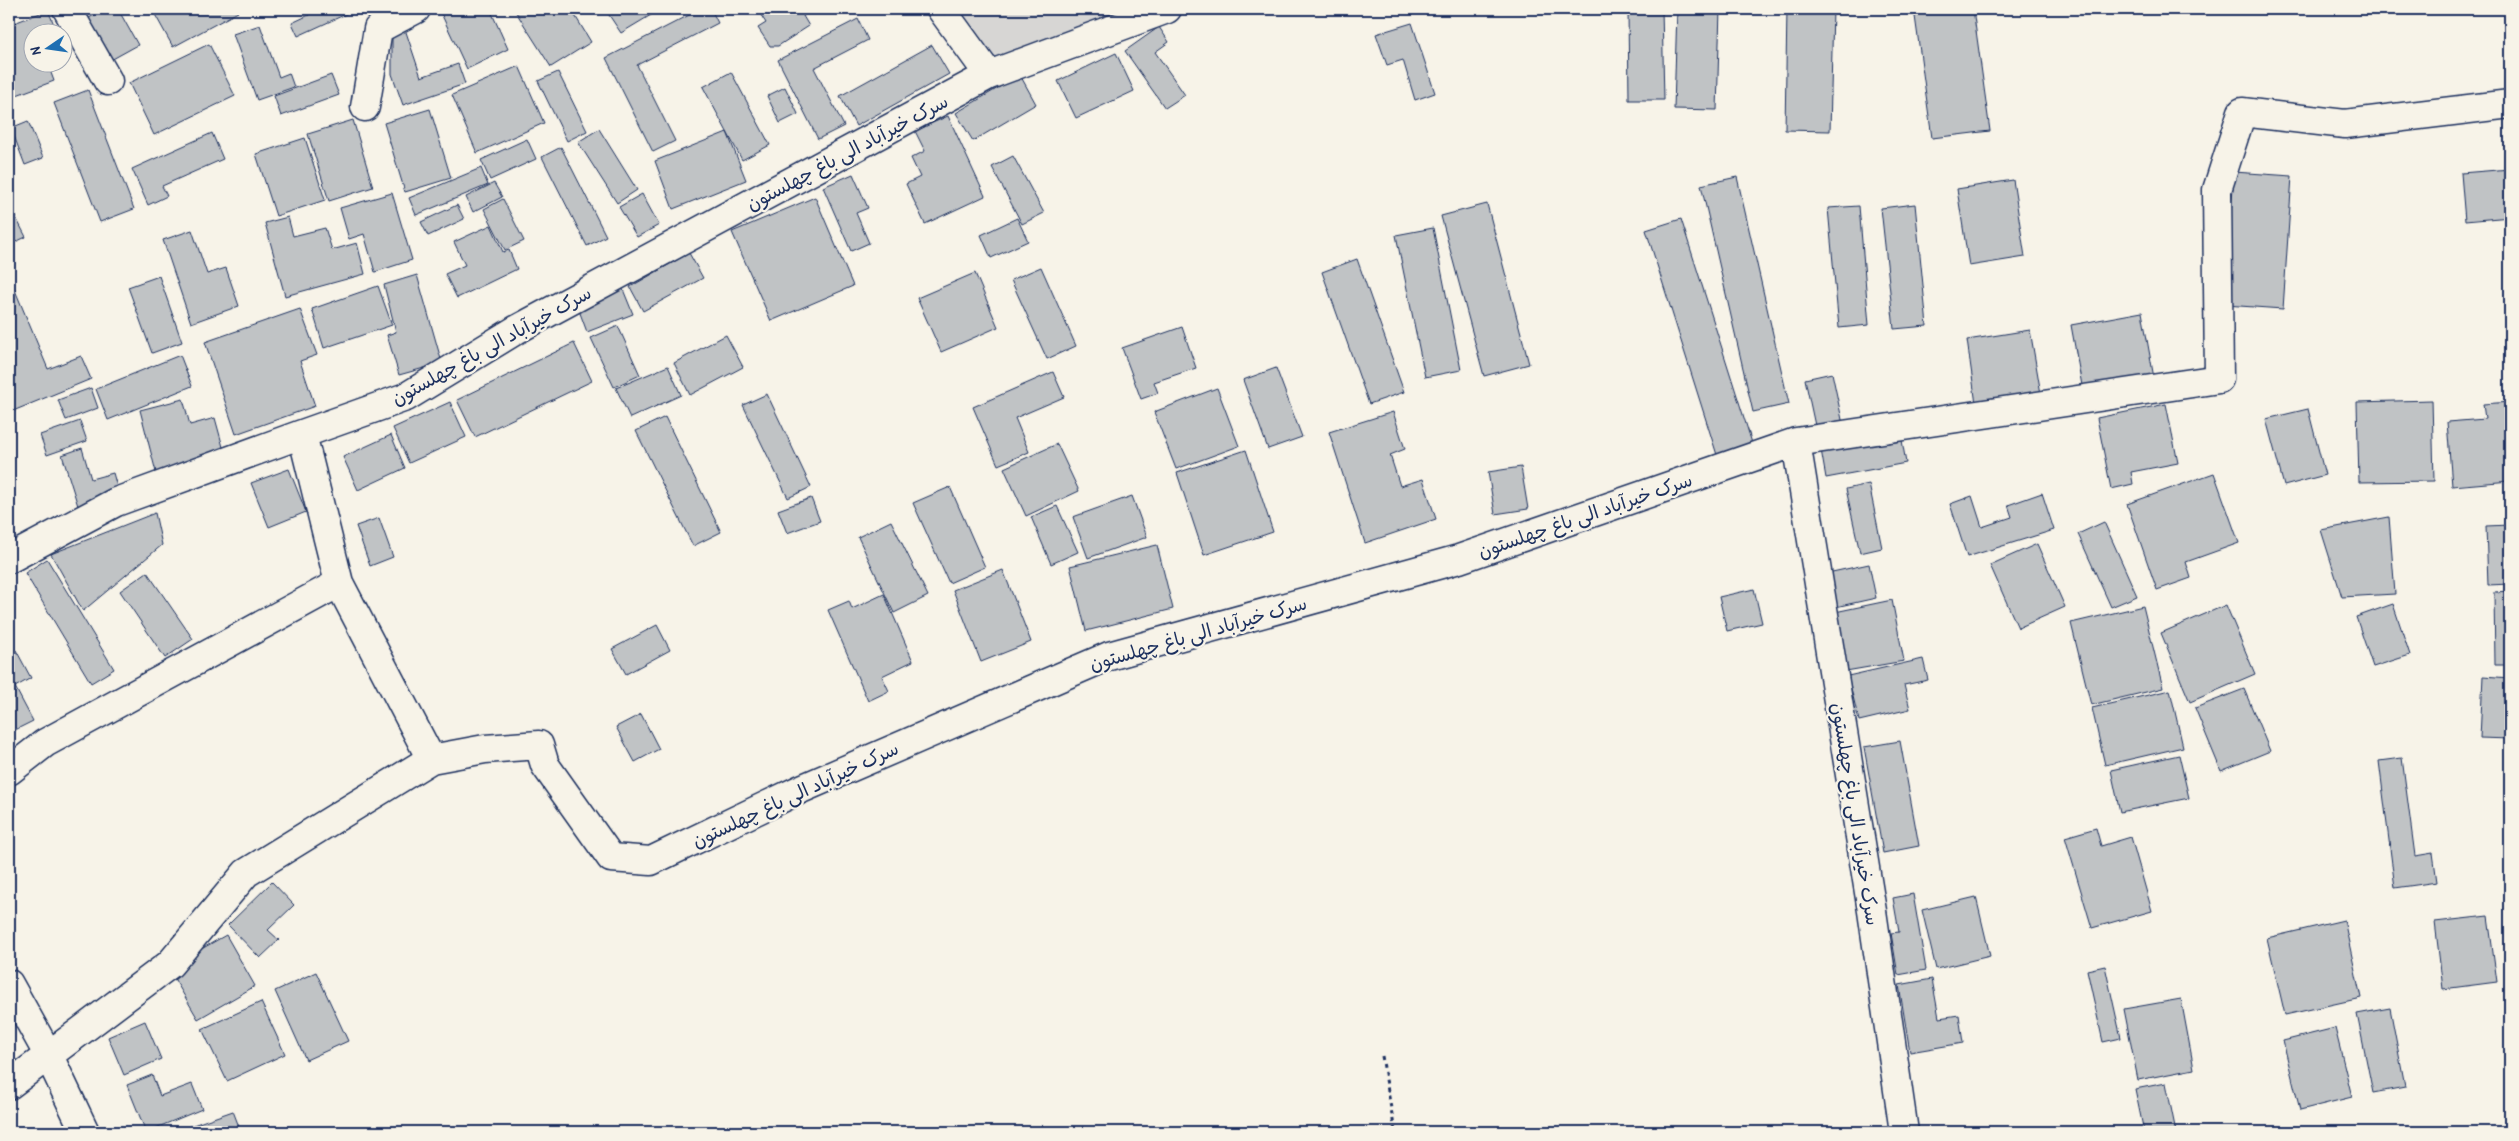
<svg xmlns="http://www.w3.org/2000/svg" width="2519" height="1141" font-family="'Patrick Hand','Playpen Sans Arabic',sans-serif">
<style>
.green{fill:#d7d6d4;stroke:#798299}
.building{fill:#c0c3c5;stroke:#1b2f5e}
.lines{fill:none;stroke-linecap:round;stroke-linejoin:round}
.minor-casing{stroke:#1b2f5e;stroke-width:31}
.path{stroke:#1b2f5e;stroke-width:3;stroke-dasharray:4 4;stroke-linecap:butt}
.minor{stroke:#f7f3e8;stroke-width:28}
.labels{text-anchor:middle;dominant-baseline:central;stroke-width:4.5;stroke-linejoin:round;paint-order:stroke}
.street-label{font-size:19px;fill:#1b2f5e;stroke:#f7f3e8}
</style>
<rect width="100%" height="100%" fill="#f7f3e8"/>
<filter id="ink" filterUnits="userSpaceOnUse"><feTurbulence type="fractalNoise" baseFrequency=".02" numOctaves="2"/><feDisplacementMap in="SourceGraphic" scale="10" xChannelSelector="R" yChannelSelector="G"/><feConvolveMatrix kernelMatrix="1 2 1 2 8 2 1 2 1" color-interpolation-filters="sRGB"/></filter>
<g filter="url(#ink)">
<path class="green" d="M947,9h220l-178,66z"/>
<path class="building" d="M80,9h17l-13,7z
M106,9h12l20,36 -29,16 -22,-42z
M152,9h84l2,3 -65,35z
M306,9h51l-59,27 -6,-13 17,-8z
M439,9h29l1,2 21,-2 18,40 -41,20z
M514,9h57l20,33 -40,25z
M605,9h56l-40,24z
M701,9h10l7,14 -81,42 38,76 -22,11 -47,-94z
M757,9h57l-11,7 6,10 -31,20h-8l-12,-18 8,-5z
M1628,9h34l2,91h-35z
M1677,9h43l-3,101 -43,-1z
M1787,9h46l-3,122 -45,-1z
M1914,9h59l17,122 -58,7z
M48,10l7,17 -23,5v30h15l7,19 -40,15 -5,-13v-58z
M858,19l10,21 -54,28 30,58 -26,13 -40,-79z
M1412,23l23,70 -20,7 -12,-40 -16,5 -11,-31z
M260,25l19,52 10,-4 5,14 -37,13 -24,-66z
M1159,27l10,15 -14,10 30,43 -20,13 -40,-57z
M405,29l16,48 37,-13 7,20 -62,21 -11,-31v-41z
M209,44l26,52 -81,39 -25,-52z
M932,45l17,29 -93,52 -16,-30z
M1116,53l18,38 -58,27 -18,-37z
M519,66l25,57 -67,30 -25,-58z
M558,72l29,59 -20,10 -29,-60z
M731,72l39,73 -28,15 -39,-73z
M331,75l8,20 -58,21 -7,-20z
M1020,75l16,29 -63,37 -17,-28z
M785,87l13,27 -18,9 -13,-27z
M88,90l46,119 -34,13 -46,-119z
M430,109l21,69 -46,14 -21,-69z
M948,116l37,80 -60,28 -19,-40 14,-7 -9,-19 14,-7 -10,-20z
M353,120l20,67 -44,14 -21,-67z
M28,121l15,37 -18,7 -14,-37z
M599,129l38,61 -20,13 -39,-61z
M727,132l19,48 -73,29 -18,-48z
M212,133l11,26 -61,27 5,10 -19,9 -16,-36z
M305,138l20,62 -49,16 -20,-62z
M527,139l9,20 -46,21 -9,-20z
M561,147l45,89 -19,10 -45,-89z
M1013,156l31,57 -22,11 -30,-57z
M481,168l7,17 -72,30 -7,-17z
M2510,169v48l-45,4 -4,-48z
M2234,172l58,4 -9,133 -58,-4z
M853,174l15,34 -12,5 13,30 -18,8 -28,-64z
M1737,177l52,227 -36,8 -52,-227z
M2013,180l12,77 -56,9 -12,-77z
M494,183l8,14 -29,15 -7,-15z
M392,193l20,67 -37,12 -11,-38 -15,5 -9,-31z
M642,194l17,31 -22,12 -18,-30z
M815,197l38,89 -82,35 -39,-89z
M503,199l21,42 -19,9 -21,-41z
M9,204l17,33 -17,8z
M1487,204l42,160 -45,12 -43,-160z
M1915,204l12,122 -33,3 -13,-121z
M457,205l7,14 -36,17 -7,-14z
M1859,206l10,119 -30,3 -11,-120z
M288,217l5,19 32,-8 7,22 25,-7 8,31 -80,22 -20,-73z
M1017,218l11,23 -37,17 -10,-23z
M1681,219l71,224 -35,12 -71,-225z
M491,225l12,27 6,-2 8,19 -60,29 -12,-24 20,-9 -11,-23z
M1433,228l28,142 -36,7 -29,-142z
M192,230l15,44 19,-6 13,38 -48,17 -28,-83z
M689,253l14,25 -60,33 -13,-24z
M1357,259l47,133 -35,12 -47,-132z
M1041,267l35,79 -29,13 -36,-79z
M975,273l23,54 -57,25 -24,-54z
M417,275l25,88 -43,12 -12,-40 9,-3 -12,-47z
M159,276l23,66 -30,11 -24,-66z
M12,283l36,86 33,-13 10,23 -78,32 -4,-11v-115z
M378,286l14,39 -68,23 -12,-39z
M622,287l11,27 -46,18 -10,-27z
M300,309l17,46 -17,6 15,45 -79,28 -31,-92z
M2142,312l12,66 -71,13 -12,-66z
M618,326l22,49 -26,12 -23,-49z
M1182,327l14,41 -42,14 4,11 -17,6 -19,-51z
M2030,330l11,64 -65,10 -9,-64z
M726,335l17,32 -53,28 -16,-32z
M574,343l18,38 -117,56 -18,-37z
M180,355l12,31 -84,34 -12,-31z
M668,366l13,29 -51,23 -14,-30z
M1276,368l26,69 -34,12 -25,-69z
M1053,372l11,25 -49,21 14,34 -31,13 -25,-58z
M1832,373l12,56 -27,6 -12,-56z
M91,388l7,20 -32,12 -8,-20z
M1217,388l22,58 -63,23 -22,-57z
M767,394l44,93 -23,11 -45,-93z
M183,399l7,26 25,-7 11,40 -69,18 -17,-66z
M2432,400l2,81 -75,1 -2,-80z
M450,402l16,35 -57,26 -16,-35z
M2510,402v79l-58,5 -5,-64 38,-3 -2,-15z
M2166,404l12,59 -47,9 2,12 -22,5 -14,-71z
M2308,409l17,66 -41,11 -18,-67z
M1393,412l12,37 -15,6 10,31 23,-7 13,40 -71,24 -36,-111z
M665,417l56,115 -28,14 -57,-115z
M80,421l7,20 -40,14 -7,-20z
M1900,429l6,34 -80,15 -6,-34z
M391,435l14,33 -47,22 -15,-33z
M1057,444l22,47 -53,25 -22,-48z
M82,448l9,31 22,-6 6,21 -41,12 -16,-51z
M1246,450l27,82 -69,23 -27,-82z
M1521,467l7,42 -33,5 -7,-42z
M289,469l17,43 -37,15 -18,-44z
M2214,473l25,70 -53,19 5,16 -34,12 -30,-86z
M1869,484l13,64 -22,5 -14,-64z
M950,487l35,80 -36,16 -36,-80z
M2042,493l12,37 -87,27 -17,-53 22,-8 10,31 30,-10 -4,-12z
M1132,496l15,41 -59,21 -15,-41z
M811,498l9,23 -33,12 -9,-23z
M1057,506l21,46 -27,12 -20,-47z
M155,513l7,32 -79,66 -32,-57z
M2389,517l6,77 -53,3 -21,-67z
M379,518l14,39 -23,9 -14,-40z
M891,521l37,75 -34,17 -36,-76z
M2104,522l33,74 -26,11 -33,-73z
M2510,525v59l-22,1 -2,-59z
M2037,544l28,63 -47,21 -28,-63z
M1157,545l16,64 -87,22 -16,-65z
M47,559l67,110 -23,14 -66,-110z
M1869,564l7,34 -45,10 -8,-34z
M1003,570l28,72 -50,20 -28,-72z
M147,572l46,67 -28,19 -45,-67z
M1754,589l8,34 -35,8 -8,-34z
M2510,591v74h-15l-1,-73z
M884,594l29,67 -31,15 7,15 -21,10 -40,-91 21,-9 3,8z
M1892,600l12,61 -58,10 -11,-59z
M2393,604l17,51 -37,12 -17,-50z
M2226,605l29,69 -65,28 -29,-69z
M2143,606l20,82 -72,17 -20,-82z
M657,625l13,25 -44,24 -14,-25z
M16,650l15,28 -16,9 18,34 -24,12v-79z
M1923,659l5,21 -24,5 6,24 -51,12 -11,-45z
M2483,676l27,2v61l-30,-1z
M2244,689l26,62 -49,20 -26,-63z
M2170,690l13,57 -78,18 -13,-57z
M641,714l18,35 -24,13 -19,-35z
M1900,741l19,105 -36,7 -19,-106z
M2179,755l10,43 -69,14 -9,-42z
M2402,758l13,98 18,-3 4,29 -42,6 -16,-127z
M2096,828l5,18 30,-9 21,74 -60,17 -27,-91z
M272,882l22,23 -26,25 11,10 -19,18 -32,-33z
M1913,894l13,76 -28,5 -7,-42 8,-1 -6,-34z
M1976,897l14,59 -54,13 -14,-59z
M2488,916l9,66 -54,7 -8,-67z
M2344,920l17,78 -76,17 -18,-77z
M226,935l29,51 -57,33 -30,-51z
M2105,966l16,72 -18,4 -16,-72z
M316,972l32,69 -42,19 -31,-69z
M1932,979l7,39 20,-3 4,28 -53,9 -11,-67z
M2181,999l13,70 -56,11 -14,-71z
M261,1002l24,52 -58,27 -25,-52z
M2390,1008l15,79 -32,6 -16,-79z
M145,1021l16,38 -37,16 -16,-38z
M2335,1028l17,69 -52,13 -17,-69z
M152,1075l8,21 32,-12 10,25 -56,23 -19,-47z
M2166,1083l10,49h-32l-9,-43z
M233,1111l8,21h-68z"/>
<g class="lines">
<g class="minor-casing">
<path id="minor" d="M67,9l41,72
M941,9l48,66
M1167,9l-178,66 -473,255 -110,67 -104,37 37,149 92,176 54,-10 54,-4 6,20 66,93 40,3 150,-72 308,-133 350,-97 337,-117 76,469 32,221
M365,107l13,-78 38,-20
M1796,442l423,-63 -2,-189 25,-78 103,12 165,-20
M9,559l107,-57 186,-68
M9,771l36,-28 294,-160
M9,984l40,72 36,76
M9,1085l161,-121 76,-91 185,-114"/>
</g>
<path class="path" d="M1382,1056l13,76"/>
<use href="#minor" class="minor"/>
</g>
</g>
<g class="labels">
<g class="street-label">
<text transform="translate(847 152) rotate(-28)">سرک خیرآباد الی باغ چهلستون</text>
<text transform="translate(491 345) rotate(-29)">سرک خیرآباد الی باغ چهلستون</text>
<text transform="translate(1585 515) rotate(-19)">سرک خیرآباد الی باغ چهلستون</text>
<text transform="translate(1198 633) rotate(-16)">سرک خیرآباد الی باغ چهلستون</text>
<text transform="translate(795 794) rotate(-25)">سرک خیرآباد الی باغ چهلستون</text>
<text transform="translate(1856 814) rotate(81)">سرک خیرآباد الی باغ چهلستون</text>
</g>
</g>
<rect width="2519" height="1141" fill="none" stroke="#f7f3e8" stroke-width="30"/>
<rect x="15" y="15" width="2489" height="1111" fill="none" stroke="#1b2f5e" stroke-width="2" filter="url(#ink)"/>
<g transform="translate(48 48) rotate(257)"><circle r="24" fill="#f7f3e8" stroke="#9fa5b1"/>
<path d="M0-4L9 19L0 12L-9 19Z" fill="#1f6fb2"/>
<text y="-8" font-size="14" font-weight="bold" text-anchor="middle" fill="#1b2f5e">N</text>
</g>
</svg>
